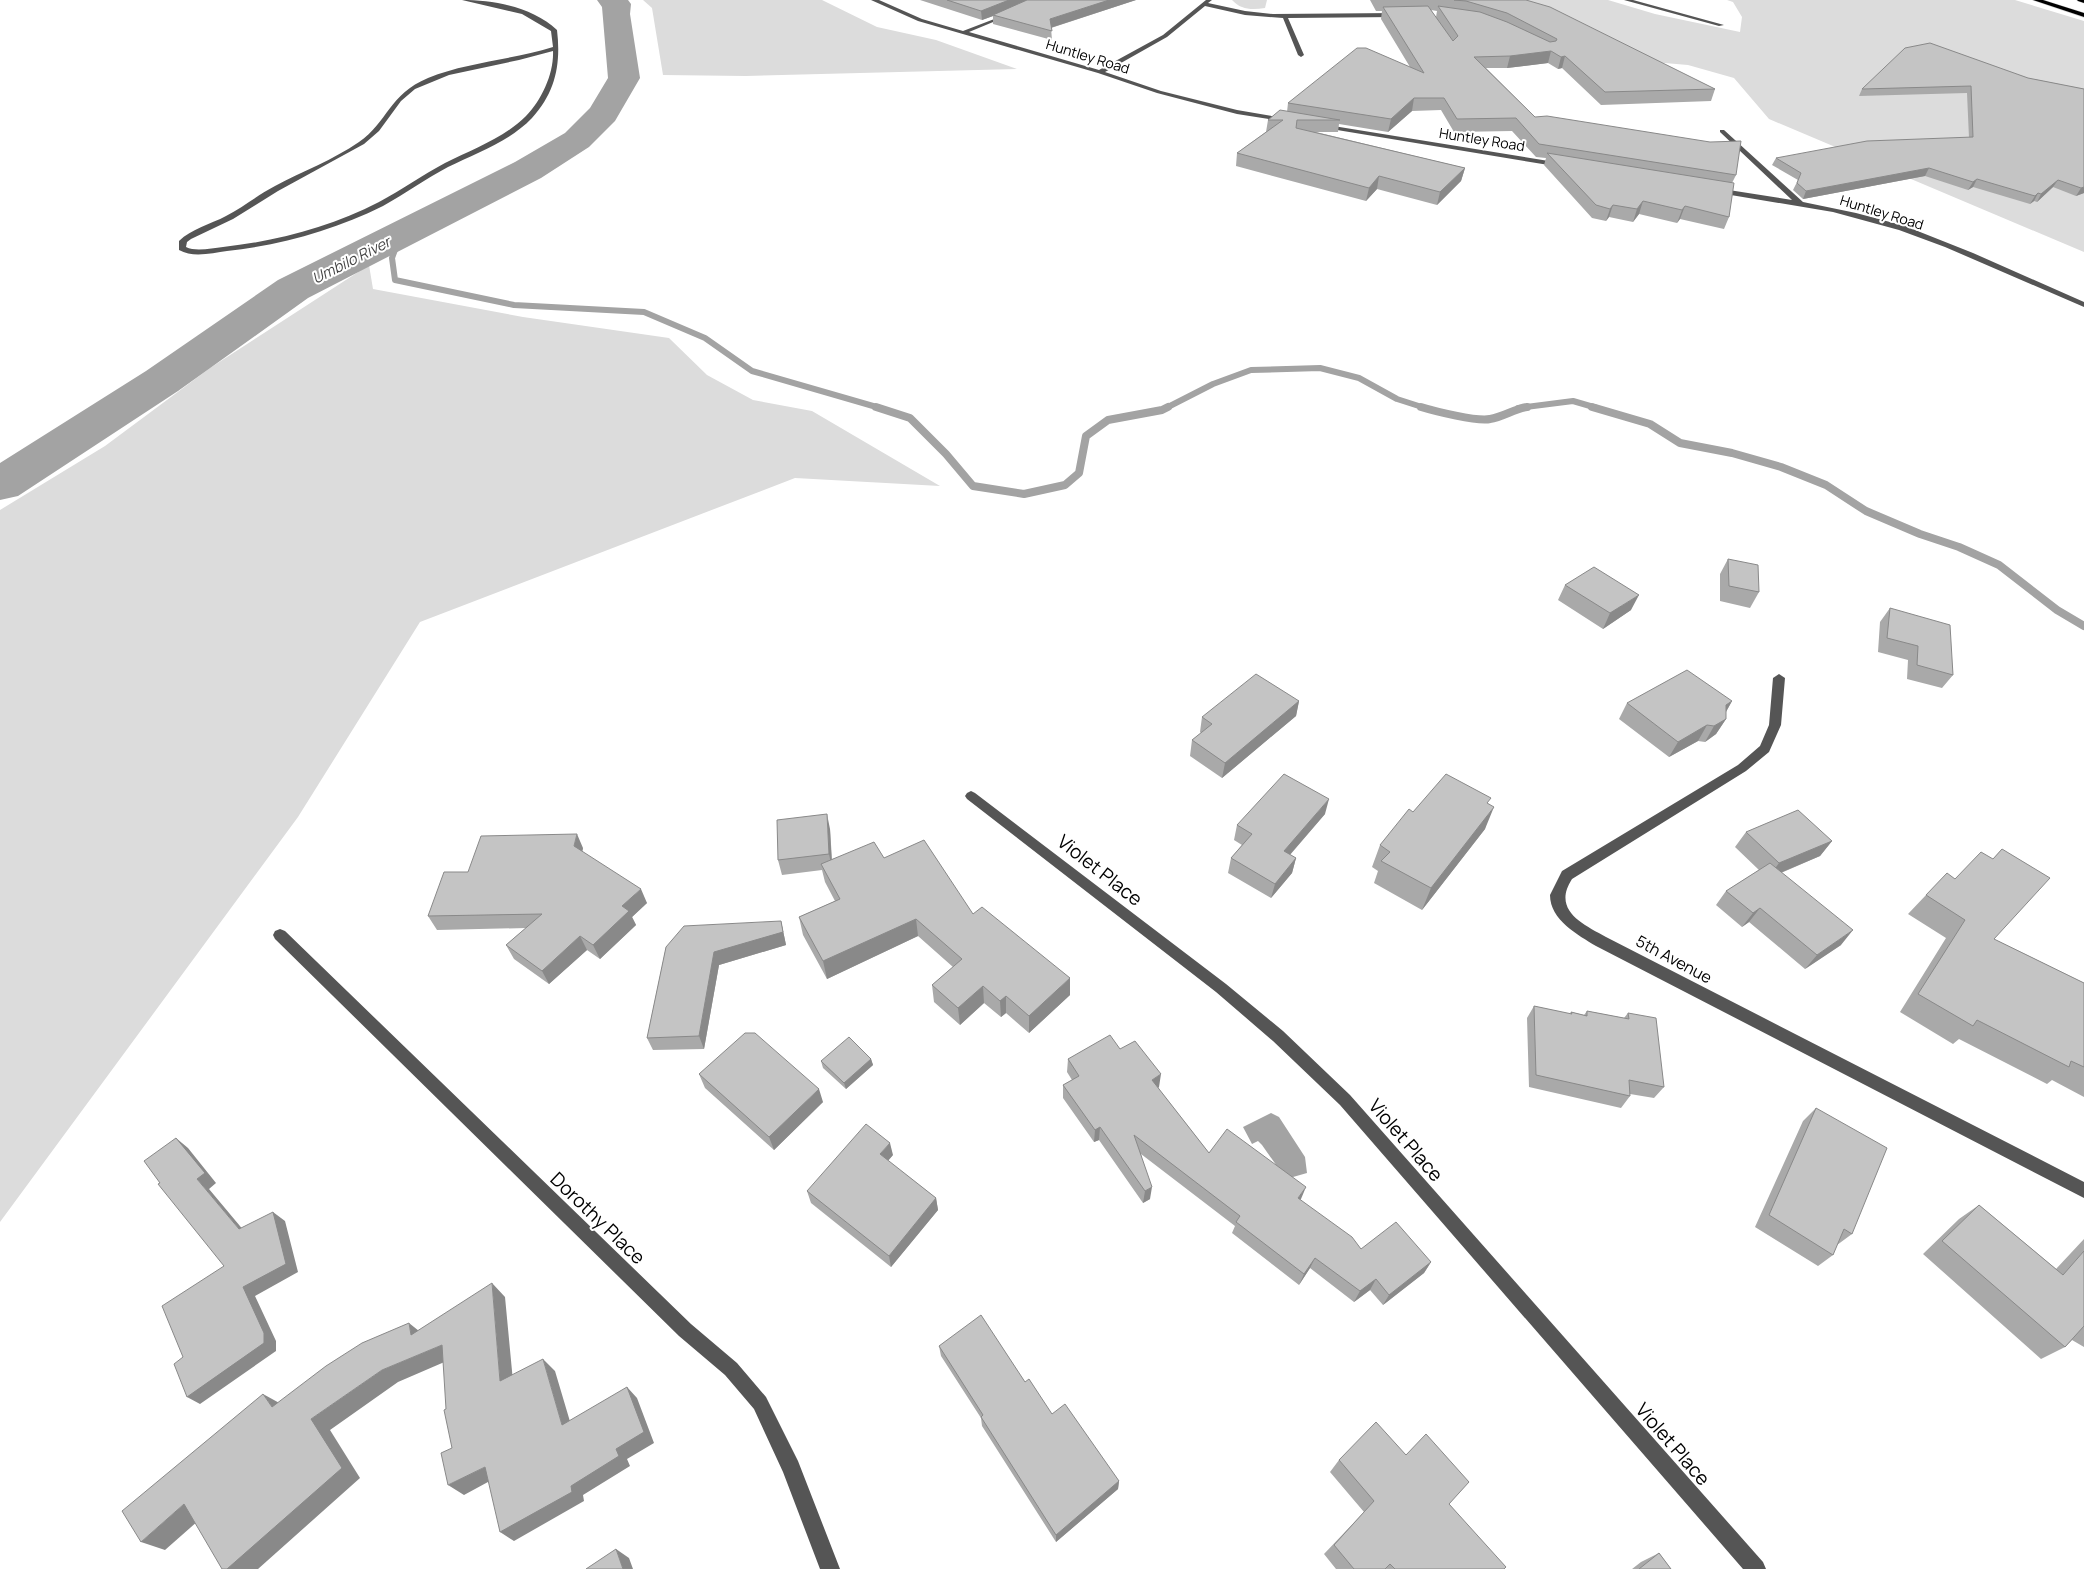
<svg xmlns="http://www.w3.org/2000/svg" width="2084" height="1569" font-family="Manrope,sans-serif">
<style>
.green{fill:#dcdcdc}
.water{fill:#a3a3a3}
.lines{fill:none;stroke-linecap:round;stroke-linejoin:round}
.stream-far1{stroke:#a3a3a3;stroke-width:6}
.stream{stroke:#a3a3a3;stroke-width:8}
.river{fill:#a3a3a3;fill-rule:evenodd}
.highway-casing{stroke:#dbdbdb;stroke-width:1}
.minor{fill:#555;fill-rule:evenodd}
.highway{fill:#000;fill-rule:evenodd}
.wall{fill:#a9a9a9;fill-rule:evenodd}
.shaded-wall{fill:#898989}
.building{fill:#c4c4c4;stroke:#898989}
.labels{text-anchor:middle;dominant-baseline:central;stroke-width:4;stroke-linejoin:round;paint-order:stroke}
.far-street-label{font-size:14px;fill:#000;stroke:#fff}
.far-water-label{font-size:15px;font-style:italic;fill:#444;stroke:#fff}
.street-label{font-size:16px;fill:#000;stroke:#fff}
.near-street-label{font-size:19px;fill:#000;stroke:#fff}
</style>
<rect width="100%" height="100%" fill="#fff"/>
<path class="green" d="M643,0h179l55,27 59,13 81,29 -271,7 -83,-1 -11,-67z
M1232,0h35l-2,8c-13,2 -24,2 -33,-8z
M1514,0h94l47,14 85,18 2,-15 -9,-15 -6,-2h288l69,21v231l-315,-133 -35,-41 -46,-13 -35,-3z
M369,265l4,24 150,28 146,21 38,37 46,25 59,11 128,75 -145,-8 -375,144 -122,195 -298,405v-712l105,-64 105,-78z"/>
<path class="water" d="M1271,1113l8,4 26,40 2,16 -21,6 -24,-34 -4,-4 -6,3 -9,-17z"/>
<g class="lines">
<path class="stream-far1" d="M400,236l-8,22 3,22 119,25 130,7 61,26 47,33 128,37
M1166,408l47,-24 38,-14 69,-2 39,10 38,21 28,9
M1518,408l55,-7 24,7"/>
<path class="stream" d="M876,407l34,11 36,36 27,32 51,8 41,-9 14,-12 7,-37 22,-16 54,-10 6,-3
M1421,407c13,4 57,15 69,12 13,-2 24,-10 37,-12
M1592,407l58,17 30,19 52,10 49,14 45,18 40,26 54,23 39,13 40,18 58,45 27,16"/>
<path class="river" d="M597,0h31l3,4 -1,10 10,64 -25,43 -26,26 -48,31 -233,120 -130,93 -160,105 -18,4v-37l146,-92 132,-91 237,-118 50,-29 25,-25 18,-30 -6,-71z"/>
<g class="highway-casing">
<path id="highway" d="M2033,0h10l41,13v4z
M2077,0h7v3l-6,-2z"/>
</g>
<path class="minor" d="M462,0c32,0 71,7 95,30 4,33 -1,62 -25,88 -23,24 -56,35 -84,49 -23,12 -43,27 -65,39 -48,24 -102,39 -156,45 -15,2 -34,7 -48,-1v-9c12,-12 32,-17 47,-25 17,-9 32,-21 49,-30 28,-15 58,-26 84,-44 29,-20 30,-48 69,-64 39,-16 84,-18 125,-31l-2,-16 -29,-17zM553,51c1,22 -11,49 -27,65 -22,22 -53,33 -81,47 -23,12 -43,27 -66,39 -48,25 -102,39 -156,45 -11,1 -27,5 -37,0l1,-5 4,-3 42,-20 45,-28 86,-47 15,-13 22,-30 14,-12 34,-14 70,-15z
M871,0h8l43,19 41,12 47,-18v2l-41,17 130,38 64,-35 43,-35h6l-4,3 37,8 28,3 124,-1 3,2 -3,2 -109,1 16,37 -3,2 -3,-2 -15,-37 -38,-3 -40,-9 -38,31 -62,35 56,19 76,19 52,9v2l-2,1 -50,-8 -80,-21 -59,-20 -180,-52z
M1624,0h9l91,25 -5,1z
M1321,124l240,39 3,2 -3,2 -242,-40v-2z
M1720,130h4l79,72 53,11 49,13 68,27 111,49v5l-139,-60 -46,-17 -66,-18 -120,-20v-4h3l76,12 -72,-68z
M1779,674l6,4 -4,47 -12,27 -23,19 -174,108c-20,31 10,45 34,58l478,245v16l-488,-252c-18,-11 -46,-26 -46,-51l12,-24 176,-106 22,-19 9,-21 4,-47z
M971,791l4,2 251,191 57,47 67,64 413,467 3,7h-23l-403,-464 -67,-64 -57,-49 -249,-193 -2,-3 2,-3z
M280,929l5,2 406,393 46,39 29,34 32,64 42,108h-20l-37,-97 -29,-63 -29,-34 -46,-39 -404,-397 -2,-4 2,-4z"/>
<use href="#highway" class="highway"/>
</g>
<path class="wall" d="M920,0h216l-85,28 1,12 -59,-16v-8l-11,4z
M1370,0h156l189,89 -4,12 -110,4 -39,-37 -4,1 -10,-6 -41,5h-21l49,49 201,58 -4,8 -3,34 -5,12 -44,-10 -3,4 -38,-9 -6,8 -24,-5 -3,4 -14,-3 -48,-53 2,-7 -10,-1 -24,-26 -58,1 -13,-22 -29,1 -24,21 -49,-8 -1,8h-22l149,36 -4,13 -24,24 -60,-16 -11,12 -130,-35 1,-13 29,-21 2,-12 19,-8 1,-9 122,-36 -29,-48 1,-8h-6zM1431,10l6,1 -1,6z
M2028,78l56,11v104l-8,3 -23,-9 -16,15 -3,-1 -4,3 -57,-17 -5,3 -43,-14 -122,23 -10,-9 5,-10 -26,-15 4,-7 193,-20 -2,-45 -108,3 3,-7z
M1728,559l31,33 -9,16 -30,-7v-27z
M1565,585l66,25 -28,19 -45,-29z
M1890,608l63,67 -11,13 -35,-9 1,-19 -30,-8 2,-30z
M1299,701l-3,15 -74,62 -32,-22 2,-16 9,-7 -1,-1 2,-15z
M1732,701l-6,11v7l-10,15 -11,8 -7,-1 -29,16 -50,-38 8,-16z
M1489,804l-4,25 -63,81 -48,-27 4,-12 -6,-4 8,-22 33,-33z
M1325,814l-35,41 6,3 -4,15 -21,25 -43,-25 3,-15 11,-13 -8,-5 3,-15z
M830,829l2,30 52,-1 89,56 97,81 -41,38 -23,-20 -5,4 -17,-14 -24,22 -26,-23 -2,-17 21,-18 -35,-31 -91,43 -24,-44 -4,-18 36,-16 -10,-19 -3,-12 -40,5 -4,-15z
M1746,832l86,9 -12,15 -39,17 60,72 -36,24 -56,-47 -7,5 -26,-22 10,-14 33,-21 -24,-23z
M583,848l-1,4 65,51 -15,14 4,8 -36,34 -13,-9 -38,34 -35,-25 -8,-14 20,-17 -89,2 -9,-14 40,-44z
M2002,849l-8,90 90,44v114l-32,-17 -5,4 -88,-45 -6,5 -53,-32 46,-74 -38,-24 18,-19 67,-36z
M781,921l5,24 -67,20 -15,84 -51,1 -6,-12 19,-91z
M1534,1006l36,8 1,-2 13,3 3,-4 37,7 4,-5 36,74 -10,11 -24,-4v2l-9,12 -92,-21 -2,-69z
M1120,1049l39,38 -1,1 51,65 91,47 61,49 70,13 -7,11 -41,32 -13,-15 -16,12 -44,-34 -11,17 -67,-52 3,-7 -94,-72 9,45 -7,4 -44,-63 -5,2 -31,-44v-13l9,-5 -5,-8 1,-13z
M871,1059l2,6 -27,24 -23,-21 -2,-7z
M699,1074l124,28 -49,48 -69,-62z
M1816,1108l36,126 -15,11 -4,10 -15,11 -63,-39 48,-106z
M893,1155l-5,6 48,37 2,12 -47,57 -80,-64 -4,-12z
M1979,1205l77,64 28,-30v108l-12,-7 -7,7 -24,12 -118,-105 36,-35z
M939,1346l86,36 27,32 67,67 -1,8 -62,53 -74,-116 -1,-8 -40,-62z
M1339,1460l110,44 55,65h-168l-12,-15 40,-42 -34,-40z
M1659,1553l12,16h-39l9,-7z"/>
<path class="shaded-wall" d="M1009,0h22l-38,15v1l-11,4 -1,-9z
M1109,0h27l-86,28v-9z
M1551,51l-3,12 -41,5 3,-12z
M1565,56l-3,12 -4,1 3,-12z
M1414,98l-2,13 -24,21 3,-13z
M1465,168l-4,13 -24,24 3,-13z
M1929,168l-4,8 -122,23 3,-8z
M1379,176l-2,13 -11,12 3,-13z
M1977,179l-4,8 -5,3 5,-8z
M2058,180l-5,7 -16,15 4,-8z
M2084,187v6l-8,3 5,-8z
M2038,193l-4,8 -4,3 5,-8z
M1643,201l-4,13 -6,8 4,-13z
M1613,205l-4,12 -3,4 4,-12z
M1685,206l-5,13 -3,4 5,-13z
M1639,595l-8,15 -28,19 7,-16z
M1299,701l-3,15 -74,62 3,-15z
M1732,701l-9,16 3,-12z
M1726,719l-10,15 -11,8 9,-16z
M1707,725l-9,16 -29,16 9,-15z
M1329,799l-4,15 -45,52 4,-15z
M1494,807l-9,22 -63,81 9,-22z
M827,814l3,15 2,40 -3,-15z
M577,834l6,14 -3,13 -6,-15z
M1832,841l-12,15 -52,22 11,-15z
M1296,858l-4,15 -21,25 4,-14z
M641,889l6,14 -15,14 4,8 -36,34 -7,-14 29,-39z
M1760,908l-11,14 -7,5 11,-14z
M916,919l2,17 -91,43 -4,-18z
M781,921l5,24 -67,20 -15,84 -5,-13 15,-84z
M1853,930l-12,15 -36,24 12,-14z
M580,936l7,14 -38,34 -7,-13z
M1070,978v17l-41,38v-17z
M983,986l1,17 -24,22 -2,-17z
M1006,996v17l-5,4 -1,-16z
M871,1059l2,6 -27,24 -2,-6z
M1161,1074l-2,13 -9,6 2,-13z
M819,1089l4,13 -49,48 -5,-13z
M1100,1127l-1,13 -5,2 1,-12z
M176,1138l12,10 28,35 -7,6 41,49 -11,-9 -42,-50z
M890,1143l3,12 -11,12 -2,-13z
M1152,1187l-2,12 -7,4 2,-12z
M1306,1187l-5,12 -8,10 5,-11z
M936,1198l2,12 -47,57 -2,-11z
M273,1212l12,9 13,51 -43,24 21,45v10l-76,53 -13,-7 56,-110z
M1315,1258l-5,10 -11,17 5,-11z
M1431,1262l-7,11 -41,32 6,-10z
M1376,1279l-6,11 -16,12 6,-11z
M492,1283l13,14 9,95 -14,-11z
M409,1323l15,12h-13z
M442,1345l14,12 -58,25 -68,48 30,48 -102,91h-31l84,-150 71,-49z
M543,1359l12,12 19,64 -12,-10z
M627,1387l10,11 17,45 -27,16 3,7 -47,29 1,6 -70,40 -14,-9 71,-46 45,-37z
M263,1394l20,11 -11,2z
M485,1467l14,9 -35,19 -16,-10z
M1119,1481l-1,8 -62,53v-7z
M184,1504l23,9 -42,37 -24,-8z
M616,1549l13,9 4,11h-10z"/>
<path class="building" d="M947,0h62l-28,11z
M1027,0h82l-59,19 2,12 -59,-16z
M1454,0h72l24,7 165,82 -110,3 -40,-36 -4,1 -10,-6 -41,5 -36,1 61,60 12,-1 163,26 31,-1 -5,34 -197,-31 -23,-26 -59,1 -13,-21h-30l-23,21 -103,-16 69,-55h9l58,25 -41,-66 45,-1 25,35 5,-5 -20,-30 42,6 27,10 43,20 6,-1 1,-2 -50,-26 -41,-12z
M1930,43l98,35 56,11v98l-3,1 -23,-8 -17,14 -3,-1 -3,3 -58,-17 -4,3 -44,-14 -123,23 -9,-8 4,-10 -25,-15 91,-17 106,-4 -2,-51 -109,3 43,-41z
M1280,110l60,10h-43l-1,8 169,40 -25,24 -61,-16 -10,12 -132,-35 46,-33h-15z
M1547,153l187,30 -5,34 -44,-11 -3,4 -39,-9 -6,8 -24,-4 -3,4 -14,-4z
M1728,559l30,6 1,27 -30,-6z
M1594,567l45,28 -29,18 -45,-28z
M1890,608l60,17 3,50 -36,-10 1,-19 -31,-8z
M1687,670l45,31 -6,4v14l-12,7 -7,-1 -29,17 -51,-39z
M1256,674l43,27 -74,62 -33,-23 20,-16 -10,-7z
M1284,774l45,25 -45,52 12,7 -21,26 -44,-26 21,-24 -15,-9z
M1446,774l45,24 -4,5 7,4 -63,81 -50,-27 9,-9 -10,-7 29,-36 4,3z
M1798,810l34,31 -53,22 -33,-31z
M827,814l2,40 -51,6 -1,-40z
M577,834l-3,12 67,43 -19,17 7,5 -36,34 -13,-9 -38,35 -36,-26 36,-31 -114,2 16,-44h24l13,-36z
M924,840l49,74 9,-7 88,71 -41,38 -23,-20 -6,5 -17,-15 -25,22 -26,-23 30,-26 -46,-40 -93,42 -24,-44 41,-18 -19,-35 53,-22 10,16z
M2002,849l48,29 -56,61 90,44v84l-13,-6 -2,6 -92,-47 -4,6 -55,-32 47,-74 -39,-25 21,-22 8,6 26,-27 12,7z
M1770,863l83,67 -36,25 -57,-47 -7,5 -27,-22z
M781,921l2,11 -69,20 -15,84 -52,2 19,-91 18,-21z
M1534,1006l38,8 -1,-2 16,4v-5l42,8 -1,-6 28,5 8,69 -35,-7 1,16 -94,-21z
M745,1033h10l64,56 -50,48 -70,-63z
M1110,1035l10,14 15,-8 26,33 -9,6 57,73 18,-24 79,58 -8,11 54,39 9,12 35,-27 35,40 -42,33 -13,-16 -16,12 -45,-33 -11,16 -68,-52 4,-6 -106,-81 18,52 -7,4 -45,-64 -5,3 -32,-45 16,-9 -11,-17z
M849,1037l22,22 -27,24 -23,-22z
M1816,1108l71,40 -35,86 -8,-5 -11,26 -64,-40z
M866,1124l24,19 -10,11 56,44 -47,58 -82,-65z
M176,1138l29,35 -8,6 42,50 34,-17 13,52 -43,23 21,46v10l-77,54 -13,-33 9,-7 -21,-51 62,-40 -66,-82 2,-1 -16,-22z
M1979,1205l84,70 21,-24v75l-19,21 -123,-106z
M492,1283l8,98 43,-22 19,66 65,-38 17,45 -28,17 3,7 -48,30 1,6 -72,40 -15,-65 -37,18 -7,-32 11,-5 -8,-38 2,-1 -4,-64 -60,25 -71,49 31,49 -115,101h-5l-38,-65 -43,38 -19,-31 141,-117 9,13 54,-41 36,-23 47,-20 2,12z
M981,1315l44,67 4,-3 23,35 13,-10 54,77 -63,54 -75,-118 2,-2 -44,-69z
M1376,1422l30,33 20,-21 43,48 -20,22 57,63 -2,2h-109l-5,-5 -5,5h-31l-20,-24 40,-44 -35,-41z
M616,1549l7,20h-37z
M1659,1553l12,16h-32z"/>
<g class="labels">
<g class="far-street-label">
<text transform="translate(1088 56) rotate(17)">Huntley Road</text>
<text transform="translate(1482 139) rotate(9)">Huntley Road</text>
<text transform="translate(1882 212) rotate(17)">Huntley Road</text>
</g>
<g class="far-water-label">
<text transform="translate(351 260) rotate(-27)">Umbilo River</text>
</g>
<g class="street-label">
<text transform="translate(1674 959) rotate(28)">5th Avenue</text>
</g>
<g class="near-street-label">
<text transform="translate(1100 870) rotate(38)">Violet Place</text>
<text transform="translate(1406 1140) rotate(49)">Violet Place</text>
<text transform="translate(598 1218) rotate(44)">Dorothy Place</text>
<text transform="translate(1673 1444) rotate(49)">Violet Place</text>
</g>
</g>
</svg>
